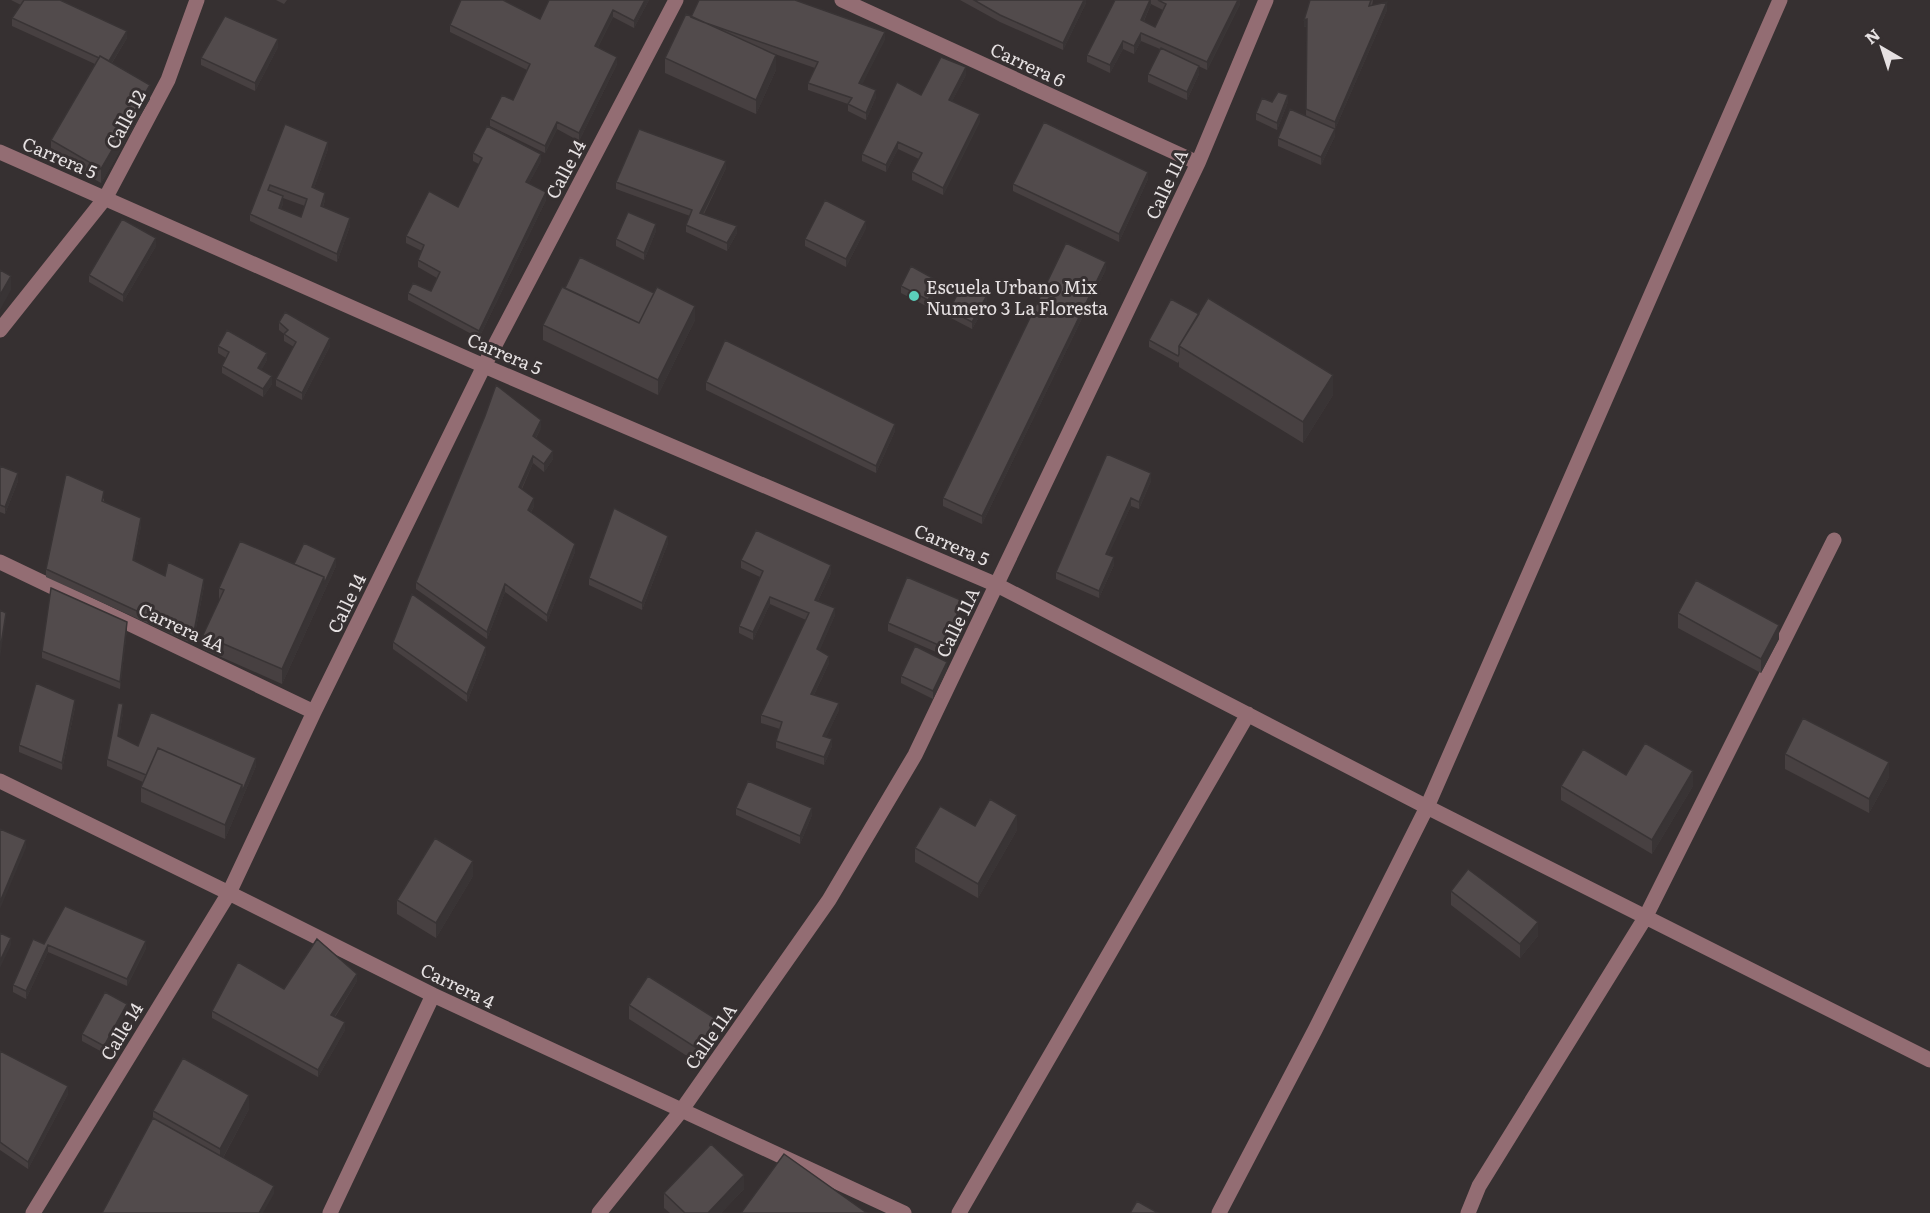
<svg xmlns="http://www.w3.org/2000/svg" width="1930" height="1213" font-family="Literata,serif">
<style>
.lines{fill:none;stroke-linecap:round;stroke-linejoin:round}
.minor{stroke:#936d73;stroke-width:15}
.wall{fill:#474041;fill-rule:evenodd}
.shaded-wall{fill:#393435}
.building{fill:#524b4c;stroke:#393435;stroke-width:1.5;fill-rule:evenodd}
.poi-dot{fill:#5bcebb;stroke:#363031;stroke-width:2}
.labels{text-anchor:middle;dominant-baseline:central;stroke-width:6;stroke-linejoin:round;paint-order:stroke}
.street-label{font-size:18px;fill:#e6e1e2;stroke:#363031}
.poi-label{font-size:18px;fill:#e6e1e2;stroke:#363031;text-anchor:start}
</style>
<rect width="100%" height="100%" fill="#363031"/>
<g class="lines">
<path class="minor" d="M842,0l356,163
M0,152l484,214 513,219 430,222 503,253
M0,330l106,-133 62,-117 29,-80
M0,562l314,150
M0,781l229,112 204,102 471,218
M33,1213l196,-320 85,-181 170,-346 192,-366
M330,1213l103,-218
M599,1213l82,-102 148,-211 86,-145 283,-592 68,-163
M959,1213l289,-499
M1219,1213l96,-183 112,-223 353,-807
M1468,1213l11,-27 166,-268 189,-378"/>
</g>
<path class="wall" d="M11,0h13l103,38 -15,25 38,36 -49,84 -50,-29v-14l44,-76 -83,-38v-8l9,-13z
M276,0h11l-3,4z
M649,0l-15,28 -21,-11 -15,30 19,17 -38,77 -22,-12 -12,24 -55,-27v-7l23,-19 14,-30 -77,-38v-7l90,-6z
M960,0h126v3l-23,47 -63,-28z
M1115,0h125v4l-33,66 -13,-6 5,10 -12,26 -39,-18v-8l12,-25 -19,-8 -7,13 -11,-5 -13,24 -23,-11v-7zM1151,4l12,6 -8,17 -11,-6z
M1373,0l-1,6 15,4 -52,119v7l-14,29 -43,-19v-8l28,-22 1,-90 -3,1v-7z
M691,17l194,22 -23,45 14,13 -10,23 -18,-9v-7l-40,-14v-7l7,-15 -43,-15 4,17 -20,44 -91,-41v-15z
M278,47l-23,44 -54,-26v-7z
M966,75l-14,26 28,20 -37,74 -31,-15v-8l7,-13 -21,-10 -12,23 -24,-11v-7l59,-59z
M1272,102h16l-11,28 -21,-10v-7z
M285,124l43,25 -14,39 11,12 -2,7 27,19 -13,36 -87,-41v-7zM283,198l22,8 -4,11 -20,-8 2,-5z
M473,153l68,8 -12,22 17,17 -67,138 -71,-38v-7l23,-2 6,-13 -19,-11v-7l4,-9 -16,-8v-7l52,-29 21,-43 -6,-3z
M726,168l-22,46 33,19 -10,18 -41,-19v-7l4,-9 -74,-27v-7z
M1148,179l-29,63 -106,-51v-7z
M866,228l-20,39 -41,-21v-7z
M656,231l-12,29 -28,-14v-7z
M156,246l-33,56 -34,-20v-7z
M1106,269l-124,255 -39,-18v-8z
M901,286l37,2 -10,19 -27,-14z
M565,288l130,32 -37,75 -115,-55v-15z
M987,303l-15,26 -23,-12v-7z
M1199,314l134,81 -30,48 -124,-76v-6l-1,2 -29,-16v-7z
M279,322l51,24 -28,54 -26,-14v-7l18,-32 -10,-6v-7l-5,-4z
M218,346l49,14 -6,10 11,14 -9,13 -41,-24v-7l4,-8 -8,-5z
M706,382l189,49 -19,42 -170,-83z
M541,428l-5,10 17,21 -9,13 -11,-9 -11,26 12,17 -3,6 44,40 -28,70 -42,-30 -18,47 -71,-50v-7z
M1107,454l44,27 -12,28 -8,-3 -23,49 6,10 -15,33 -43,-19v-7z
M0,466l18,15 -13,33 -5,-2z
M104,498v3l37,25 -7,34 31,16 39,10 -11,58 -147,-67v-8z
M668,543l-26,67 -53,-25v-7z
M741,560l90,13 -13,28 17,14 -16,36 10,12 -15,32 25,15 -13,27 6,9 -8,19 -48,-17v-7l4,-12 -19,-6v-8l45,-95 -36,-16 -17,36 -14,-7v-7l21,-49 -19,-9z
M336,566l-54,118 -79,-35v-14l16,-34v-13z
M963,608l-20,47 -55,-24v-8z
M1678,613l101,26 -18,34 -83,-45z
M127,629l-7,60 -78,-31v-7z
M393,642l93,12 -19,48 -74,-53z
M947,669l-14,30 -32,-16v-7z
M75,707l-13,63 -43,-18v-7z
M123,712l-4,25 19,9 118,20 -31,73 -84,-37v-15l2,-5 -36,-16v-7z
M1785,754l104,23 -20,36 -84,-44z
M1626,775l67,11 -41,68 -91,-54v-14z
M736,808l76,7 -12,29 -64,-29z
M975,826l42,4 -39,68 -63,-36v-14z
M473,876l-37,62 -39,-24v-14z
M1451,891l87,45 -18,22 -69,-53z
M44,944l102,4 -19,38 -79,-34 -22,47 -13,-7v-7z
M357,981l-22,36 10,13 -27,47 -106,-59v-7l72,-22z
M629,1005l87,29 -18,29 -69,-44z
M127,1011l-23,42 -22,-12v-7z
M0,1051l68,43 -40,75 -28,-19z
M249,1109l-26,49 51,36 -121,-76v-7z
M744,1189l-23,24h-51l-6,-5v-15z"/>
<path class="shaded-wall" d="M645,0h4l-15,28v-7z
M1084,0h2v3l-23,47v-7z
M1150,0h1v4l-10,23v-7z
M1238,0h2v4l-33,66v-8z
M1387,2v8l-52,119v7l-14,29v-8l14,-28v-7z
M613,10v7l-18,36v-7z
M1307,19v7l-3,1v-7z
M127,31v7l-19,31v-7z
M885,32v7l-26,52v-8z
M1141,33v8l-7,13v-8z
M278,39v8l-23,44v-8z
M1123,41v8l-13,24v-8z
M776,55v15l-20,44v-14z
M617,57v7l-38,77v-8z
M1199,66v8l-12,26v-8z
M966,67v8l-17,32v-7z
M150,85v14l-49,84v-14z
M876,90v7l-10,23v-7z
M1288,95v7l-11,28v-7z
M980,114v7l-37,74v-7z
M557,122v7l-12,24v-7z
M328,142v7l-16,45v-7z
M898,142v7l-12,23v-7z
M541,154v7l-15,28v-7z
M726,161v7l-26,52v-7z
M1148,172v7l-29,63v-8z
M546,192v8l-67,138v-7z
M325,193v7l-4,13v-7z
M283,196v8l-4,12v-8z
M350,218v8l-13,36v-8z
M866,221v7l-20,39v-8z
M656,224v7l-12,29v-7z
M737,226v7l-10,18v-8z
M156,238v8l-33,56v-7z
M1106,262v7l-124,255v-8z
M11,276v14l-11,20v-15z
M938,281v7l-10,19v-7z
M987,295v8l-15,26v-7z
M695,306v14l-37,75v-15z
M330,338v8l-28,54v-7z
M267,353v7l-9,16v-8z
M1333,375v20l-30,48v-21z
M272,376v8l-9,13v-8z
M541,420v8l-8,15v-7z
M895,424v7l-19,42v-7z
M553,451v8l-9,13v-8z
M533,456v7l-14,31v-7z
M18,473v8l-13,33v-7z
M1151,473v8l-12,28v-7z
M534,498v8l-6,11v-7z
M1131,498v8l-25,55v-7z
M141,518v8l-8,41v-7z
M668,536v7l-26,67v-7z
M575,544v8l-28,70v-7z
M1114,557v8l-15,33v-7z
M336,558v8l-54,118v-15l42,-92z
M831,565v8l-16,34v-7z
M204,579v7l-11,58v-7z
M505,584v8l-18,47v-7z
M770,597v7l-17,36v-8z
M963,601v7l-20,47v-8z
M835,608v7l-18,42v-8z
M6,613v7l-6,38v-7z
M127,622v7l-7,60v-7z
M1779,625v14l-18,34v-14z
M486,647v7l-19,48v-8z
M829,656v7l-18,38v-7z
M947,662v7l-14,30v-8z
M75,700v7l-13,63v-7z
M839,703v7l-16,34v-8z
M123,704v8l-5,32v-8z
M832,739v7l-8,19v-8z
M256,758v8l-31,73v-14l17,-40z
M1889,762v15l-20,36v-14z
M1693,771v15l-41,68v-14z
M812,808v7l-12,29v-8z
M1017,815v15l-39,68v-14z
M26,840v8l-26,61v-7z
M473,861v15l-37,62v-15z
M1538,922v14l-18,22v-14z
M11,938v7l-11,23v-7z
M146,941v7l-19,38v-7z
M48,945v7l-22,47v-8z
M357,974v7l-26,41v-7z
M127,1004v7l-23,42v-7z
M716,1019v15l-18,29v-14z
M345,1022v8l-27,47v-7z
M68,1086v8l-40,75v-7z
M249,1095v14l-29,54v-14z
M744,1175v14l-23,24h-13z
M274,1186v8l-11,19h-4z"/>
<path class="building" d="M24,0h36l67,31 -18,30 -9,-5 -1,2 -87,-40z
M461,0h42l37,19 9,-19h96l-11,21 -21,-11 -18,36 22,11 -38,76 -22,-11 -12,24 -55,-27 12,-24 11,5 17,-36 -80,-39z
M699,0h96l90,32 -26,51 17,7 -10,23 -18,-9 4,-6 -44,-15 10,-21 -115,-40 -12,-5z
M974,0h110l-21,43 -63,-28z
M1115,0h35l-9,20 14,7 11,-23 -8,-4h80l-31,62 -66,-29 -7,13 -11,-5 -13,24 -23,-10z
M1310,0h61l-2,6 18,-4 -52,120 -29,-13 1,-90 -3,1z
M686,14l90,41 -20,45 -91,-42z
M225,16l53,23 -23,44 -54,-25z
M1161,48l38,18 -12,26 -39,-18z
M100,56l50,29 -49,84 -50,-29z
M941,57l25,10 -17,33 31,14 -37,74 -31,-16 10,-19 -24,-11 -12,23 -24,-11 35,-72 24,13z
M1278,92l10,3 -11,28 -21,-10 6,-15 10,4z
M1290,109l45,20 -14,28 -43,-19z
M1044,122l104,50 -29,62 -106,-50z
M285,124l43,18 -16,45 13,6 -4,13 29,12 -13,36 -87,-40zM270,185l37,14 -6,18 -22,-9 4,-12 -15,-6z
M487,126l54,28 -15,28 20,10 -67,139 -71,-38 5,-10 18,8 9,-19 -22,-12 6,-15 -18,-9 23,-45 29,16 24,-49 -9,-5z
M639,129l87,32 -26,52 37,13 -10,17 -41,-18 6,-15 -76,-28z
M825,200l41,21 -20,38 -41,-20z
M628,212l28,12 -12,29 -28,-14z
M122,219l34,19 -33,57 -34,-20z
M1066,243l40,19 -124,254 -39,-18z
M580,257l74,36 -15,30 -74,-35z
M911,266l27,15 -10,19 -27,-14z
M0,270l11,6 -11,19z
M963,284l24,11 -15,27 -23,-12z
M562,287l77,36 18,-36 38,19 -37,74 -115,-55z
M1208,298l125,77 -30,47 -124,-76z
M1171,299l28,15 -20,32v8l-1,2 -29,-16z
M285,312l45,26 -28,55 -26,-14 20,-37 -12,-8 4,-4 -9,-8z
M227,330l40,23 -9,15 14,8 -9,13 -41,-23 7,-14 -11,-6z
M725,340l170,84 -19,42 -170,-84z
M496,385l45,35 -8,16 20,15 -9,13 -11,-8 -14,31 15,11 -6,12 47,34 -28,71 -42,-31 -18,48 -71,-50 69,-166z
M1107,454l44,19 -12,29 -8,-4 -25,56 8,3 -15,34 -43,-19z
M0,466l18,7 -13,34 -5,-2z
M66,474l38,17 -2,10 39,17 -8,42 32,16 3,-14 36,17 -11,58 -147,-68z
M614,508l54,28 -26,67 -53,-25z
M756,530l75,35 -16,35 20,8 -18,41 12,7 -18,38 28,9 -16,33 9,3 -8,18 -48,-16 6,-19 -21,-7 48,-102 -39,-16 -17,35 -14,-6 24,-55 -22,-11z
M240,541l84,36 -42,92 -79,-34 21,-45 -5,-2z
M304,543l32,15 -12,26v-7l-30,-13z
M907,577l56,24 -20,46 -55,-24z
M1696,580l83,45 -18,34 -83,-46z
M51,588l76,34 -7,60 -78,-31z
M412,594l74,53 -19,47 -74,-52z
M0,610l6,3 -6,38z
M915,646l32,16 -14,29 -32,-15z
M36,683l39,17 -13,63 -43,-18z
M118,703l5,1 -5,32 20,10 13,-34 105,46 -14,34v-7l-84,-37 -12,27 -39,-16z
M1803,718l86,44 -20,37 -84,-45z
M1645,743l48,28 -41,69 -91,-54 22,-37 43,26z
M158,748l84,37 -17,40 -84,-38z
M748,781l64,27 -12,28 -64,-28z
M990,799l27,16 -39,69 -63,-36 25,-42 35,20z
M0,829l26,11 -26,62z
M435,838l38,23 -37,62 -39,-23z
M1468,869l70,53 -18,22 -69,-53z
M65,906l81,35 -19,38 -79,-34 -22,46 -13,-6 20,-46 11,5z
M0,933l11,5 -11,23z
M317,939l40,35 -26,41 14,7 -27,48 -106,-59 26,-49 46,27z
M648,976l68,43 -18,30 -69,-44z
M105,992l22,12 -23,42 -22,-12z
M0,1051l68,35 -40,76 -28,-20z
M183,1058l66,37 -29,54 -67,-38z
M153,1118l121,68 -15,27h-157z
M711,1144l33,31 -36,38h-23l-21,-20z
M784,1154l83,59h-126z
M1137,1201l21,12h-28z"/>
<circle class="poi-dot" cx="914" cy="296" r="6"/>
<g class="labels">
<g class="street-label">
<text transform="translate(1028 64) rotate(25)">Carrera 6</text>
<text transform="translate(125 119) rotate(-62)">Calle 12</text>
<text transform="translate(60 157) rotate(23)">Carrera 5</text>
<text transform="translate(565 169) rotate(-62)">Calle 14</text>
<text transform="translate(1166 184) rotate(-65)">Calle 11A</text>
<text transform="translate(505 353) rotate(23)">Carrera 5</text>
<text transform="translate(952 544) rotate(23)">Carrera 5</text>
<text transform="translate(346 603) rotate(-64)">Calle 14</text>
<text transform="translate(957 622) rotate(-64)">Calle 11A</text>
<text transform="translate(182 627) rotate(25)">Carrera 4A</text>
<text transform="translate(458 985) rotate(26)">Carrera 4</text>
<text transform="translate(121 1031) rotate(-59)">Calle 14</text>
<text transform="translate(710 1036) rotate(-55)">Calle 11A</text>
</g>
<g class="poi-label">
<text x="926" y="286">Escuela Urbano Mix<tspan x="926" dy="21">Numero 3 La Floresta</tspan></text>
</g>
</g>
<g transform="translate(1882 48) rotate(321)" stroke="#363031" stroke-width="4.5" paint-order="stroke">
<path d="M0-4.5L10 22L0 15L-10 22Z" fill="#e6e1e2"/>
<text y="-9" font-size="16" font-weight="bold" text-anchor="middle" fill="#e6e1e2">N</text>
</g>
</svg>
